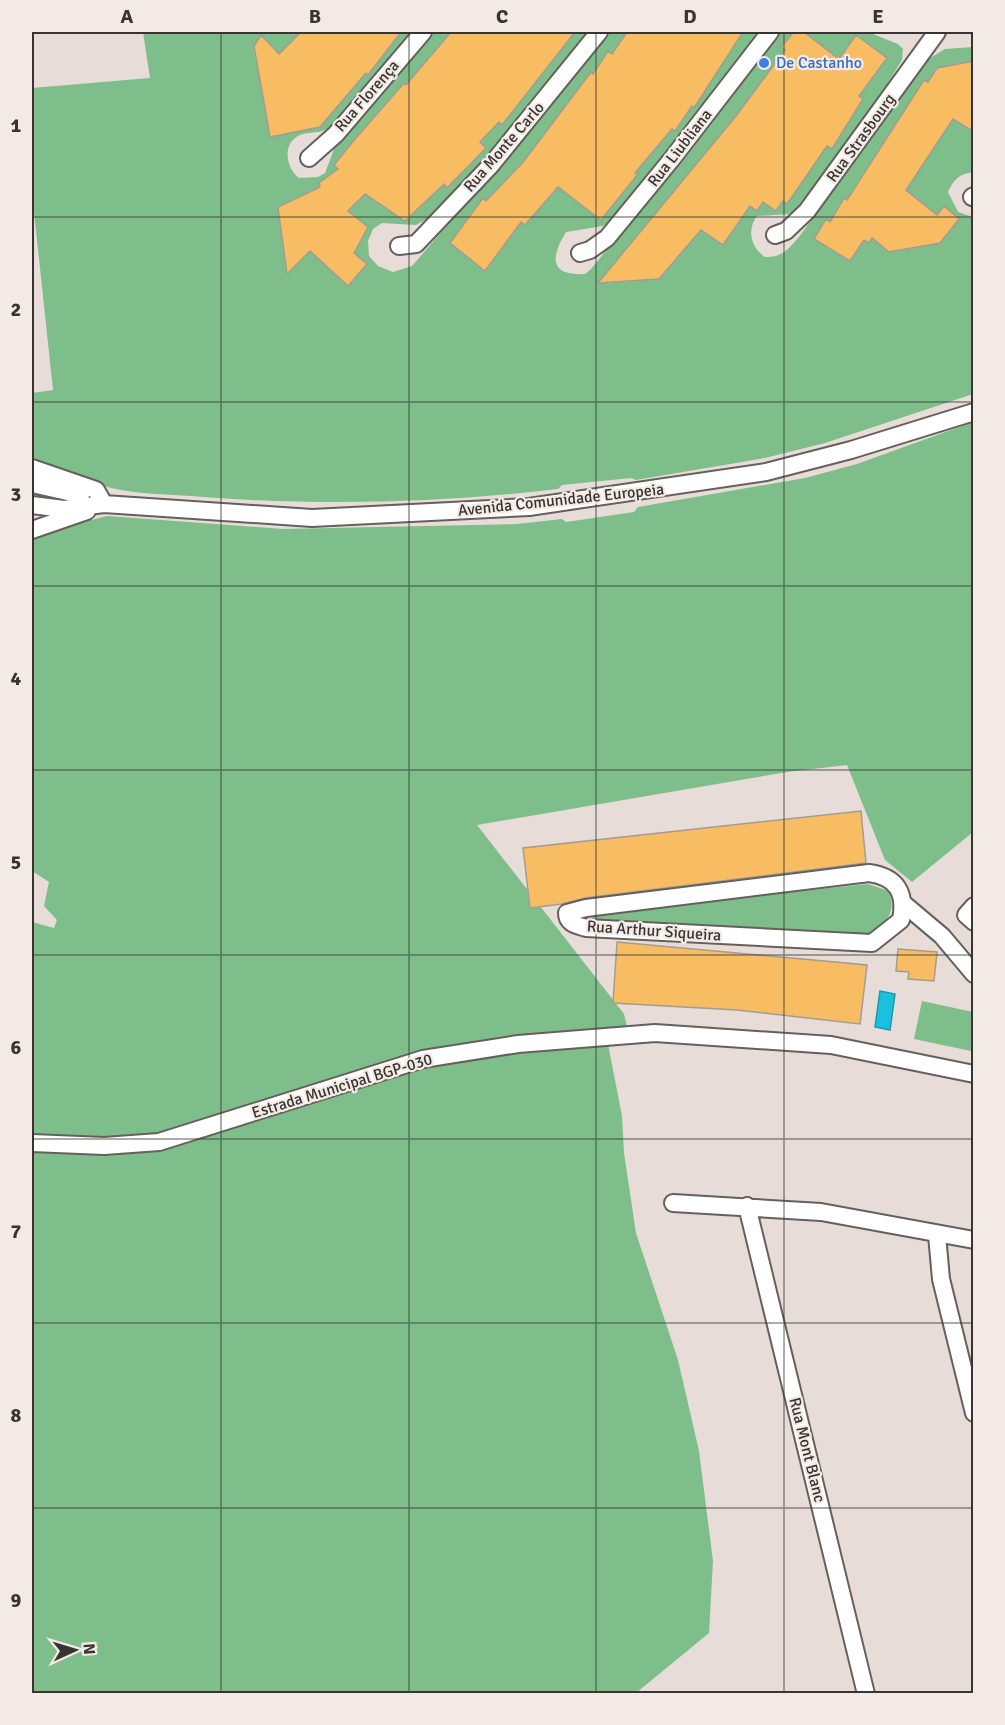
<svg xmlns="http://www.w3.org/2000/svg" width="1005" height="1725" font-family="Signika,sans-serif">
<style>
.green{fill:#7ebe8a}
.water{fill:#18c1dd;stroke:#2197aa;stroke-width:1.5}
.building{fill:#f8bd62;stroke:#a29c95;stroke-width:1.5}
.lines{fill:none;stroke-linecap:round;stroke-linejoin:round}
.minor-casing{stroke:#675f5b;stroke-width:20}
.minor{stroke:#fff;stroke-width:16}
.grid{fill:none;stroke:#373432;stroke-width:1.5;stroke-opacity:0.55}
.shop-dot{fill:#3f7fe0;stroke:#f4eae5;stroke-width:2}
.labels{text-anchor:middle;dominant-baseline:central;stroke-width:4.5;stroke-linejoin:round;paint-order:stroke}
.shop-label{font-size:16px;fill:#366cbe;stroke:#f4eae5;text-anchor:start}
.street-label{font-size:16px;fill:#373432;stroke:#f4eae5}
.neatline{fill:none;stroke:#373432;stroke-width:2}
.grid-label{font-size:20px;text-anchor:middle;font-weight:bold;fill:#373432}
</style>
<rect width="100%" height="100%" fill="#e7dcd8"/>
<path class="green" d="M143,32h272l-76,89c-5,4 -10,8 -17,10 -7,2 -17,1 -24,5 -16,9 -12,32 1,42l19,-1 7,-4 11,-29 96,-112h158l-112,139 -43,43 -19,11 -34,-2 -9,6 -5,12 1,15 9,10 15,6 19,-6 143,-166 53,-68h154l-144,183 -15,11 -37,6c-16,26 -16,44 19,42l6,-5 103,-126 85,-111h89l30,12 5,5 -1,11 -46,74 -59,77 -7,3 -33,2c-10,13 -7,31 8,41 17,1 23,-8 34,-20l128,-177 18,-11 28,-2v125c-14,2 -19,7 -25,20l10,20 15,5v177l-148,49 -60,15 -129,22 -5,-2 -69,7 -4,4c-117,14 -236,17 -354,8 -34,-3 -71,-2 -104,-12 -23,-6 -46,-16 -68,-24v-68l21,-3 -21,-197v-105l118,-10z
M973,422v410l-61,50 -27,-22 -38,-95 -60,7 -310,53 147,189 7,28 -23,2 14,72 2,37 12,80 42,127 21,91 14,110 -4,72 -73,60h-604v-771l22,6 3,-8 -13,-14 5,-24 -17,-11v-336l75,-19 176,13 234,-5 45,-5 4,3 68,-10 4,-5 167,-29 52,-14z
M868,884l21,7c9,23 -6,36 -25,46l-271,-17 -2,-3 4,-4z
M922,1001l51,11 -2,39 -57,-12z"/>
<path class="water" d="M880,991l15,3 -5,36 -15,-3z"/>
<path class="building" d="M301,32h100l-33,43 -2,-2 -46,54 -50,10 -16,-91 7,-11 18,19z
M451,32h124l-73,93 -3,-3 -19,20 6,6 -39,40 -3,-4 -39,37 -40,-27 -17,17 20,16 -14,26 13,11 -19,22 -38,-35 -23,23 -9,-67 42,-20 -1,-4 19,-14 -4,-4 21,-26 49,-56 2,2z
M627,32h116l-49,76 -2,-2 -17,25 -3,-2 -37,44 3,1 -37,46 -43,-33 -33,38 -4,-3 -36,49 -35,-28 33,-45 3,3 38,-40 67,-89 2,2 15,-23 4,3z
M794,32h10l35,27 17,-24 31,23 -28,38 4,3 -31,50 -5,-3 -40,58 -4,-3 -7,10 -13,-9 -6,9 -7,-5 -27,39 -22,-15 -42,49 -61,4 138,-167 49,-66 -4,-3z
M974,61v71l-21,-13 -47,71 31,25 7,-9 15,13 -19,24 -51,9 -17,-14 -3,5 -5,-3 -14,21 -36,-22 12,-20 4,3 14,-24 3,2 77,-120 4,2 9,-14z
M861,811l5,52 -281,35 -23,6 -32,4 -7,-60z
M617,942l250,23 -7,59 -123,-14 -124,-7z
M898,949l39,3 -3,29 -26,-2 1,-7 -13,-1z"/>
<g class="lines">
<g class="minor-casing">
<path id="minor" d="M309,158l27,-24 87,-102
M972,197l2,-1
M775,235l11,-4 21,-20 130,-179
M399,246l17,-2 75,-79 108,-133
M580,253l10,-3 17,-12 64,-78 99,-128
M32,468l64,22 8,14
M32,484l49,11
M32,505l32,4 40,-5 208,14 217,-11 237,-35 85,-22 123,-38
M32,530l55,-19
M869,873c29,4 37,21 32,47l-29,23 -286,-15c-9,-3 -19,-4 -19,-15l19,-5z
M904,904l38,32 32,38
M974,906l-8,9 8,7
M32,1143l72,3 55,-4 264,-83 95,-15 137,-11 176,12 143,29
M673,1203l148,9 153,28
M747,1206l119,488
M937,1235l4,44 33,134"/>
</g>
<use href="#minor" class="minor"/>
</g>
<path class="grid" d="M221,32v1662M409,32v1662M596,32v1662M784,32v1662M32,217h942M32,402h942M32,586h942M32,770h942M32,955h942M32,1139h942M32,1323h942M32,1508h942"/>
<circle class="shop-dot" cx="764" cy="63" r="6"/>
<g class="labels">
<g class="shop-label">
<text x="776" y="63">De Castanho</text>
</g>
<g class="street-label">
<text transform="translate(367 96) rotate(-49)">Rua Florença</text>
<text transform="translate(861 138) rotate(-54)">Rua Strasbourg</text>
<text transform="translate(504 147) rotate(-49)">Rua Monte Carlo</text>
<text transform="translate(680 148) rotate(-52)">Rua Liubliana</text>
<text transform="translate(561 500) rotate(-6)">Avenida Comunidade Europeia</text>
<text transform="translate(654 931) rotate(4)">Rua Arthur Siqueira</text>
<text transform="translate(342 1086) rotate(-17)">Estrada Municipal BGP-030</text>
<text transform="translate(807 1450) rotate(76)">Rua Mont Blanc</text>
</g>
</g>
<rect width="1005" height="1725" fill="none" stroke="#f4eae5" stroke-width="66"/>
<g transform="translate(75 1650) rotate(86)" stroke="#f4eae5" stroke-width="4.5" paint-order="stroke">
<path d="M0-4.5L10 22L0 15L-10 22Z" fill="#373432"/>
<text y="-9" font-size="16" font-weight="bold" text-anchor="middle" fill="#373432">N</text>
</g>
<rect x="33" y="33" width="939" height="1659" class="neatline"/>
<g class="grid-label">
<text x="127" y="23">A</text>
<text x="315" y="23">B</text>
<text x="502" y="23">C</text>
<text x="690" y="23">D</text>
<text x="878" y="23">E</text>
<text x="16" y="132">1</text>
<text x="16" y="316">2</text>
<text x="16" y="501">3</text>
<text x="16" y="685">4</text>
<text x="16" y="869">5</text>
<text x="16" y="1054">6</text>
<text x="16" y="1238">7</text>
<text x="16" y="1422">8</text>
<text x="16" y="1607">9</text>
</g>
</svg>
